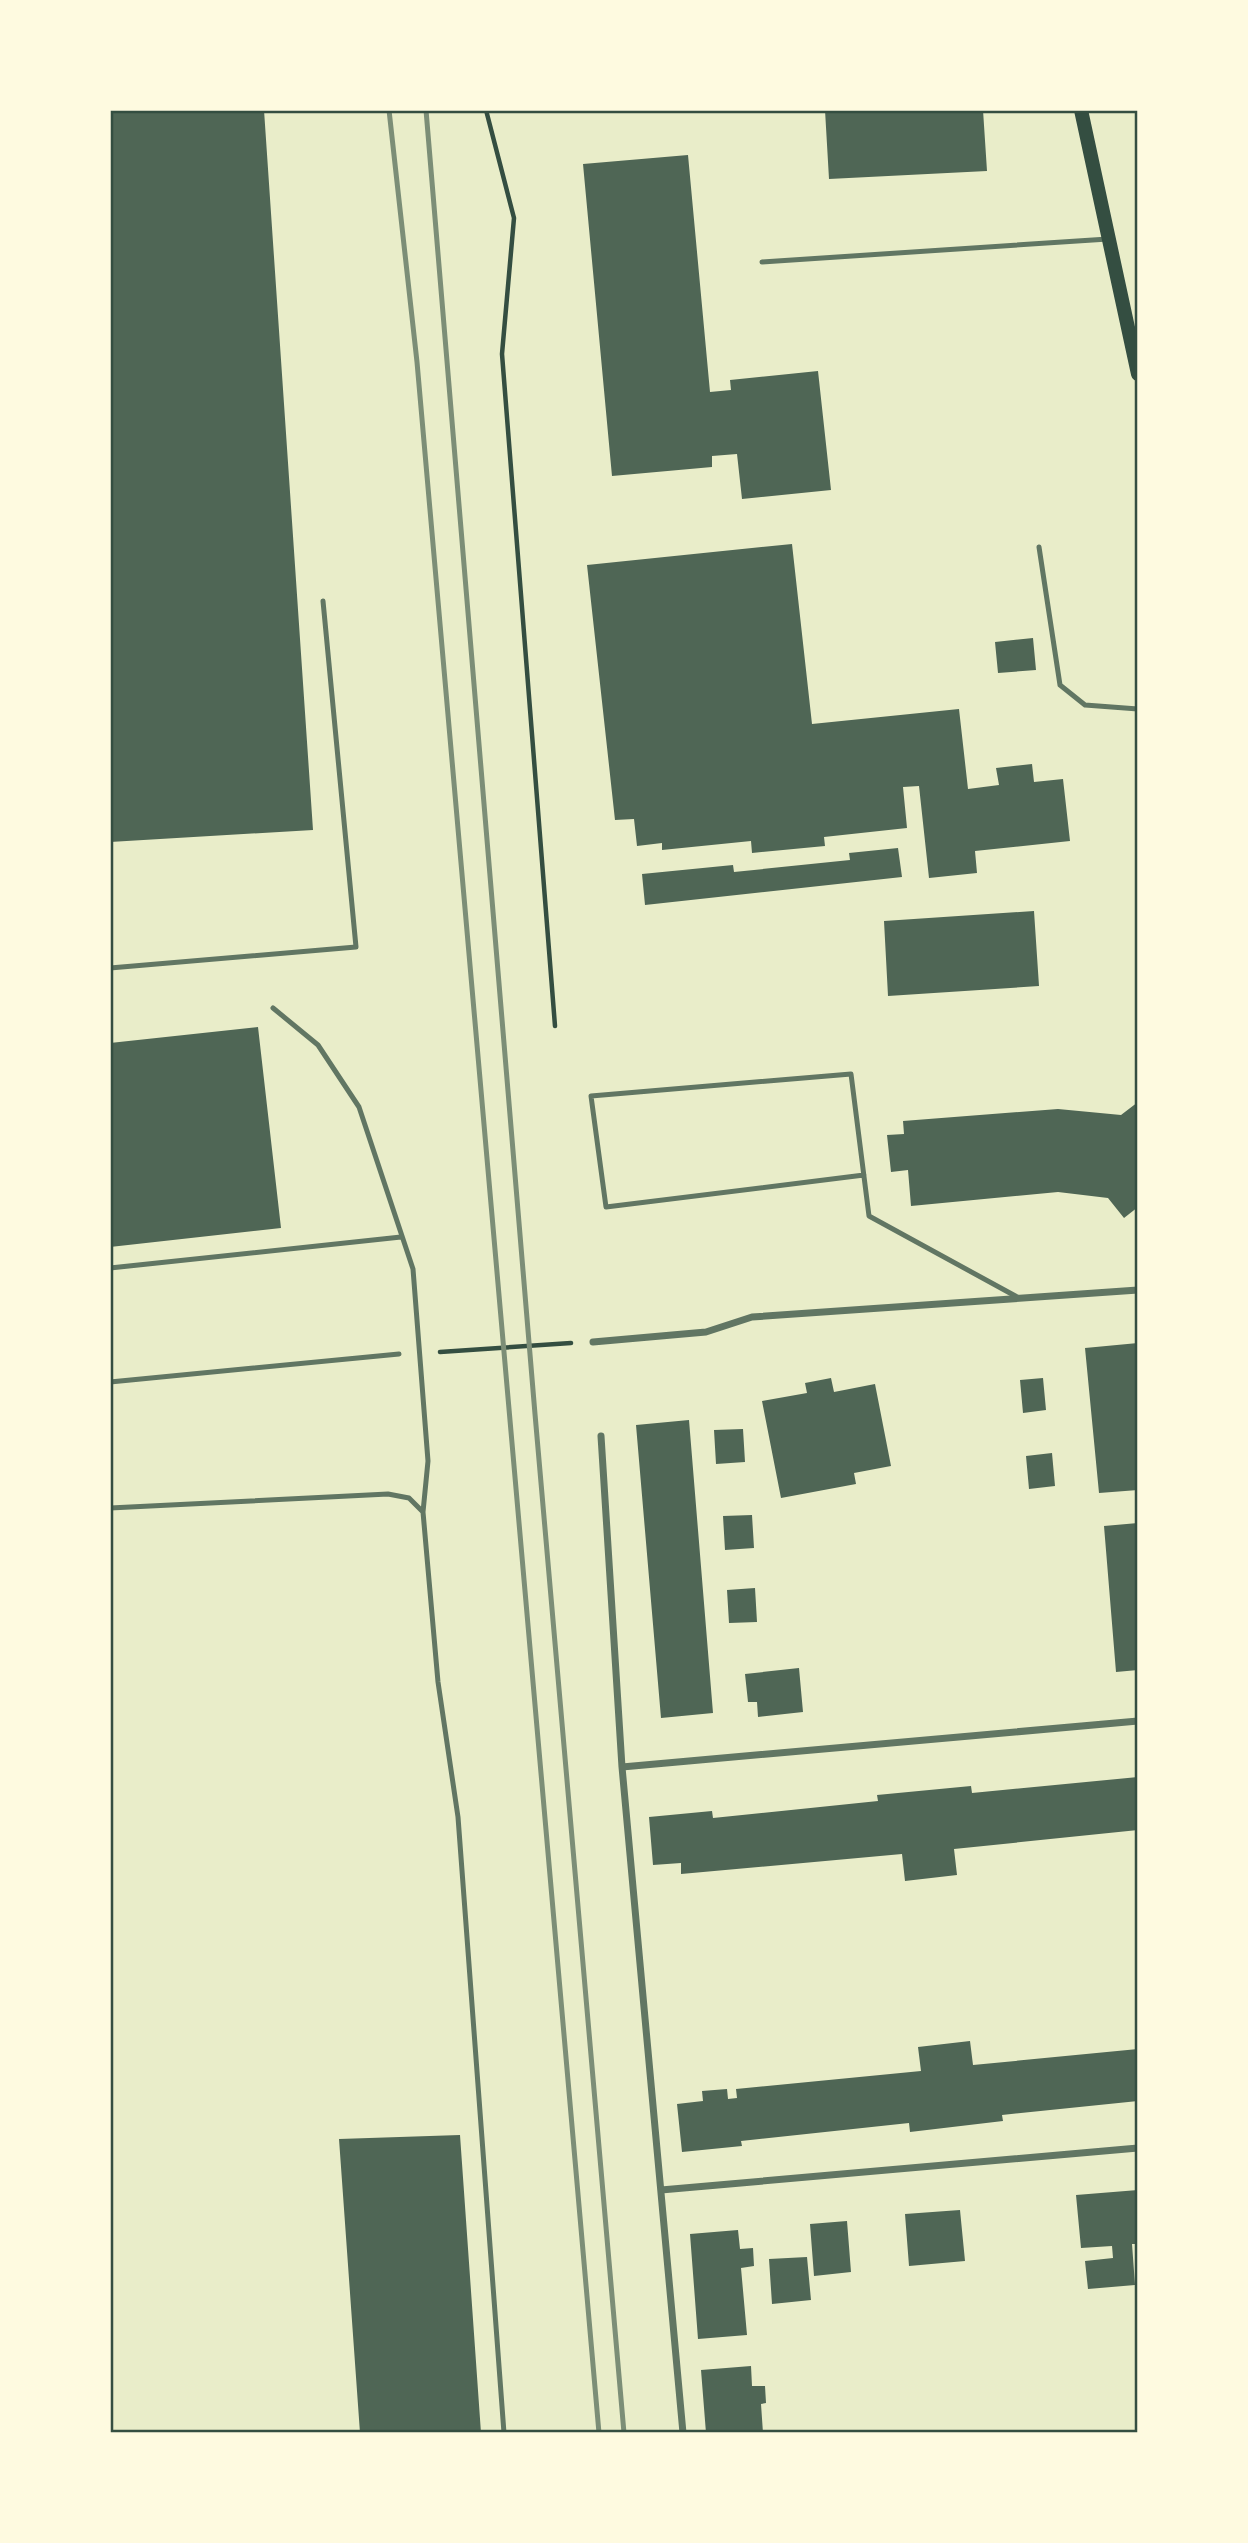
<svg xmlns="http://www.w3.org/2000/svg" width="1248" height="2543" font-family="'Fira Sans',sans-serif">
	<style>
		.building { fill: #4f6655 }
		.lines { fill: none; stroke-linecap: round; stroke-linejoin: round }
		.path { stroke: #344e41; stroke-width: 4.5 }
		.service { stroke: #617663; stroke-width: 5 }
		.minor { stroke: #617663; stroke-width: 7 }
		.secondary { stroke: #344e41; stroke-width: 14 }
		.rail { stroke: #7c8e77; stroke-width: 5 }
		.neatline { fill: none; stroke: #344e41; stroke-width: 2.5 }
	</style>
	<rect width="100%" height="100%" fill="#e9edc9"/>
	<path class="building" d="M 110,110 L 264,110 L 313,830 L 110,842 Z
		M 825,110 L 983,110 L 987,171 L 829,179 Z
		M 688,155 L 710,392 L 731,390 L 730,380 L 818,371 L 831,490 L 742,499 L 737,454 L 712,456 L 712,467 L 612,476 L 583,164 Z
		M 792,544 L 812,724 L 959,709 L 968,789 L 999,785 L 996,768 L 1032,764 L 1034,782 L 1063,779 L 1070,841 L 975,851 L 977,873 L 929,878 L 919,786 L 903,787 L 907,828 L 824,837 L 825,846 L 752,853 L 751,841 L 662,850 L 662,843 L 637,846 L 634,819 L 615,820 L 587,565 Z
		M 1033,638 L 1036,670 L 998,673 L 995,642 Z
		M 898,848 L 902,877 L 645,905 L 642,874 L 733,865 L 734,872 L 850,860 L 849,853 Z
		M 1034,911 L 1039,986 L 888,996 L 884,921 Z
		M 258,1027 L 281,1228 L 110,1247 L 110,1043 Z
		M 1138,1102 L 1138,1207 L 1124,1218 L 1108,1198 L 1058,1192 L 911,1206 L 908,1170 L 891,1172 L 887,1135 L 904,1134 L 903,1121 L 1058,1109 L 1121,1115 Z
		M 1138,1343 L 1138,1490 L 1099,1493 L 1085,1348 Z
		M 831,1378 L 834,1392 L 875,1384 L 891,1466 L 854,1473 L 856,1484 L 781,1498 L 762,1401 L 807,1393 L 805,1383 Z
		M 1043,1378 L 1046,1410 L 1023,1413 L 1020,1380 Z
		M 689,1420 L 713,1713 L 661,1718 L 636,1425 Z
		M 743,1429 L 745,1462 L 716,1464 L 714,1430 Z
		M 1052,1453 L 1055,1486 L 1029,1489 L 1026,1456 Z
		M 752,1515 L 754,1548 L 725,1550 L 723,1516 Z
		M 1138,1523 L 1138,1670 L 1116,1672 L 1104,1526 Z
		M 755,1588 L 757,1622 L 729,1623 L 727,1590 Z
		M 799,1668 L 803,1712 L 758,1717 L 757,1702 L 748,1702 L 745,1674 Z
		M 1138,1777 L 1138,1830 L 954,1849 L 957,1875 L 905,1881 L 902,1854 L 681,1874 L 681,1863 L 653,1865 L 649,1817 L 712,1811 L 713,1818 L 878,1801 L 877,1795 L 971,1786 L 972,1793 Z
		M 970,2041 L 973,2065 L 1138,2049 L 1138,2101 L 1002,2115 L 1003,2121 L 910,2132 L 909,2123 L 741,2141 L 742,2146 L 682,2152 L 677,2104 L 703,2101 L 702,2091 L 727,2089 L 728,2099 L 737,2098 L 736,2089 L 921,2071 L 918,2047 Z
		M 460,2135 L 481,2433 L 360,2433 L 339,2139 Z
		M 1138,2190 L 1138,2244 L 1132,2244 L 1135,2285 L 1088,2289 L 1085,2261 L 1113,2258 L 1112,2246 L 1081,2248 L 1076,2195 Z
		M 960,2210 L 965,2261 L 909,2266 L 905,2214 Z
		M 847,2221 L 851,2272 L 814,2276 L 810,2224 Z
		M 738,2230 L 740,2249 L 753,2248 L 754,2266 L 741,2268 L 747,2335 L 698,2339 L 690,2234 Z
		M 807,2257 L 811,2300 L 772,2304 L 769,2259 Z
		M 751,2366 L 752,2386 L 765,2386 L 766,2403 L 761,2404 L 763,2433 L 706,2433 L 701,2370 Z"/>
	<g class="lines">
		<path class="path" d="M 486,110 L 514,218 L 502,354 L 555,1026
			M 440,1352 L 571,1343"/>
		<path class="service" d="M 762,262 L 1108,239
			M 1039,547 L 1060,685 L 1085,705 L 1138,709
			M 110,968 L 356,947 L 323,601
			M 273,1008 L 318,1045 L 359,1107 L 413,1269 L 428,1461 L 423,1512
			M 864,1175 L 606,1207 L 591,1096 L 851,1074 L 869,1216 L 1019,1298
			M 110,1268 L 401,1237
			M 110,1382 L 399,1354
			M 110,1508 L 388,1494 L 409,1498 L 423,1512 L 438,1682 L 458,1817 L 504,2433"/>
		<path class="minor" d="M 593,1342 L 706,1332 L 752,1317 L 1138,1290
			M 601,1436 L 622,1767 L 683,2433
			M 622,1767 L 1138,1721
			M 661,2190 L 1138,2148"/>
		<path class="secondary" d="M 1081,110 L 1138,374"/>
		<path class="rail" d="M 389,110 L 417,362 L 599,2433
			M 426,110 L 535,1414 L 624,2433"/>
	</g>
	<rect width="1248" height="2543" fill="none" stroke="#fefae0" stroke-width="224"/>
	<rect x="112" y="112" width="1024" height="2319" class="neatline"/>
</svg>
